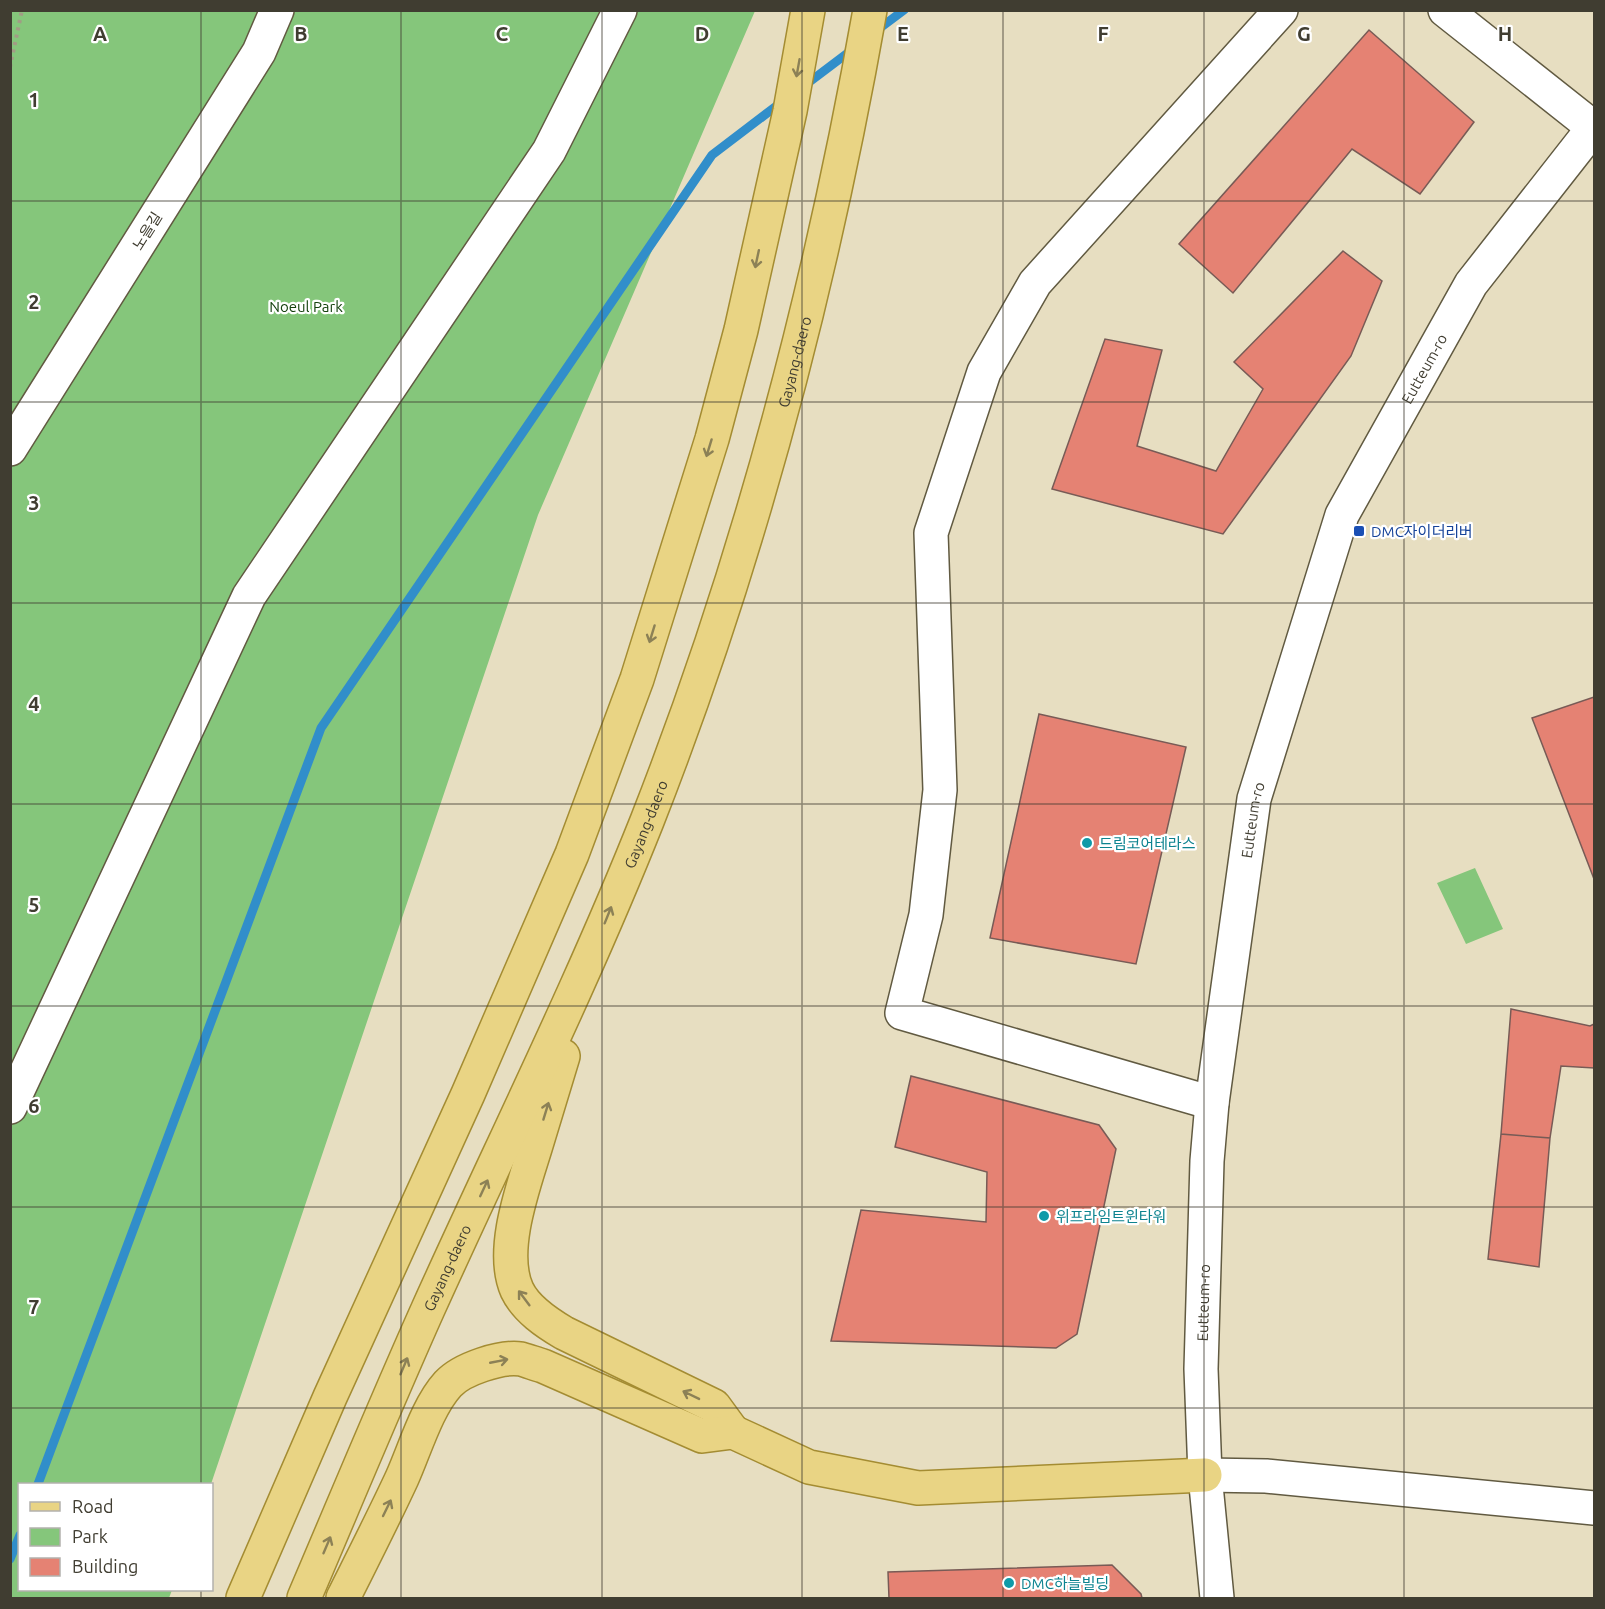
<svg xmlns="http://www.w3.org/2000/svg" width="1605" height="1609" font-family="Ubuntu,'Noto Sans KR',sans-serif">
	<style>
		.green { fill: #85c67b }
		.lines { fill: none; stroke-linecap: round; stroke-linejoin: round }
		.stream { stroke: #318eca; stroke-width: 9 }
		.building { fill: #e58273; stroke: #785b56; stroke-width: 1.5 }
		.minor-casing { stroke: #615a41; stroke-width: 36 }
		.major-casing { stroke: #a48c32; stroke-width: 36 }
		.path { stroke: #a29b85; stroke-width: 4; stroke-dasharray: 3 4.5; stroke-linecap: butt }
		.minor { stroke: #fff; stroke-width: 33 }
		.major { stroke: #e9d484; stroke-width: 33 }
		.oneway { stroke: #8c8156 }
		.grid { fill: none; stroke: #403d31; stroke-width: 1.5; stroke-opacity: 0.55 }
		.transit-dot { fill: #1a4fb4; stroke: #fff; stroke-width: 2 }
		.culture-dot { fill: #0f9aa8; stroke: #fff; stroke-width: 2 }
		.labels { text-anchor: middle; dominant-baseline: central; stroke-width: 4.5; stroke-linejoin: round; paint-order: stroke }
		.street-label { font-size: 15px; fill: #403d31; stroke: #fff }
		.park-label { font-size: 15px; fill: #14410d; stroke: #fff }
		.transit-label { font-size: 15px; fill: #164399; stroke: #fff; text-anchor: start }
		.culture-label { font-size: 15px; fill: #0d838f; stroke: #fff; text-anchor: start }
		.grid-label { font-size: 20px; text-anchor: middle; font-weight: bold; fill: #403d31; stroke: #fff; stroke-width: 4.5; stroke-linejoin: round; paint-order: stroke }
	</style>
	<rect width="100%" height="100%" fill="#e7dec1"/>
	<path class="green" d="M 11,11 L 755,11 L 538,515 L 211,1484 L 20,1484 L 20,1590 L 172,1590 L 169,1598 L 11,1598 Z
		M 1475,868 L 1503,929 L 1466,944 L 1437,883 Z"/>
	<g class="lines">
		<path class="stream" d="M 876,31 L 904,10
			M 804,86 L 853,49
			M 38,1484 L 321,728 L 712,155 L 783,101
			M 10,1559 L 20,1535"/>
	</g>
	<path class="building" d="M 1369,30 L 1474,122 L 1420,194 L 1352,149 L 1233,293 L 1179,244 Z
		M 1343,251 L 1382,281 L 1351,356 L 1223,534 L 1052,489 L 1105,339 L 1162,350 L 1137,446 L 1216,471 L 1263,389 L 1234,362 Z
		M 1594,697 L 1594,879 L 1532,718 Z
		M 1039,714 L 1186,747 L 1136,964 L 990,938 Z
		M 1511,1009 L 1590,1026 L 1594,1024 L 1594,1068 L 1561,1066 L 1550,1138 L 1501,1134 Z
		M 911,1076 L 1099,1125 L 1116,1149 L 1077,1334 L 1056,1348 L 831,1341 L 861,1210 L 986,1222 L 987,1172 L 895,1147 Z
		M 1501,1134 L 1550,1138 L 1539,1267 L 1488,1259 Z
		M 1112,1565 L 1141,1594 L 1142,1598 L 889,1598 L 888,1572 Z"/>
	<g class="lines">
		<g class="minor-casing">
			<g id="minor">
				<path d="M 1445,10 L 1594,128"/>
				<path d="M 10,449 L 259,52 L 277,10"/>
				<path d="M 1212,1103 L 902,1013 L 926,915 L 940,790 L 931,533 L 984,372 L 1035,283 L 1281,10"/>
				<path d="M 10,1107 L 249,596 L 549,151 L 620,10"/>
				<path d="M 1205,1475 L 1266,1476 L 1594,1508"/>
				<path id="s1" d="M 1217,1598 L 1205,1475 L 1201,1369 L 1207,1161 L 1212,1103 L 1254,799 L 1342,515 L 1471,284 L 1594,127"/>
			</g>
		</g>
		<g class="major-casing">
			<g id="major">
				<path d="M 563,1056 C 554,1086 545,1116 536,1145 C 524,1185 499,1250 517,1290 C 526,1309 547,1323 564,1333 L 714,1406 L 733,1432"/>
				<path d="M 243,1598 L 330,1397 L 468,1094 L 572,854 L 637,679 L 712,439 L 741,330 L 790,111 L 808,10"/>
				<path id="s2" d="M 304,1598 C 345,1502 385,1405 428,1309 C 501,1147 581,987 647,821 C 750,559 821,287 870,10"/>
				<path d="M 343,1598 C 363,1558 383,1519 402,1478 C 415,1449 427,1407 448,1384 C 462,1369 501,1356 521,1359 C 528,1361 536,1364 543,1366 L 702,1436 L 733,1432 L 809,1467 L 918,1488 L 1205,1475"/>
			</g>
		</g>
		<path class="path" d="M 10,67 L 22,10"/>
		<use href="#minor" class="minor"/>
		<use href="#major" class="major"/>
	</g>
	<defs><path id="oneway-shaft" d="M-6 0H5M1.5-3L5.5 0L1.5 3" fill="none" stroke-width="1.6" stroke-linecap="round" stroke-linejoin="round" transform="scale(1.5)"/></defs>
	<g class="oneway">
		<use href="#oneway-shaft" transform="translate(798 68) rotate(100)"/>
		<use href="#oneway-shaft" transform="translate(757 259) rotate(102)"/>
		<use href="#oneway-shaft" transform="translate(709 448) rotate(107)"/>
		<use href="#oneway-shaft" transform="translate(652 634) rotate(107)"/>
		<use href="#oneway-shaft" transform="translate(608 915) rotate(-68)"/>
		<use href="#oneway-shaft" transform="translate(546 1111) rotate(-73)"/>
		<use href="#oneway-shaft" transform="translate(484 1188) rotate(-65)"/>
		<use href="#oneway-shaft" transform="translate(524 1298) rotate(-127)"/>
		<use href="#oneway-shaft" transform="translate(499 1361) rotate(-11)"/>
		<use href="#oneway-shaft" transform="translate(404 1366) rotate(-67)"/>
		<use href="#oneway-shaft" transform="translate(691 1395) rotate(-154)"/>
		<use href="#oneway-shaft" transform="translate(387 1508) rotate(-64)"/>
		<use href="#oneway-shaft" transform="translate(327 1545) rotate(-67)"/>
	</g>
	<path class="grid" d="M 201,10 L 201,1484M 401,10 L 401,1598M 602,10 L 602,1598M 802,10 L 802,1598M 1003,10 L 1003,1598M 1204,10 L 1204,1598M 1404,10 L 1404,1598M 10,201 L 1594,201M 10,402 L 1594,402M 10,603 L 1594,603M 10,804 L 1594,804M 10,1006 L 1594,1006M 10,1207 L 1594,1207M 10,1408 L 1594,1408M 201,1590 L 201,1598"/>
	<rect class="transit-dot" x="1353" y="525" width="12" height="12" rx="3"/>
	<g class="culture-dot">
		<circle cx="1087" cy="843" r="6"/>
		<circle cx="1044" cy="1216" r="6"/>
		<circle cx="1009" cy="1583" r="6"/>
	</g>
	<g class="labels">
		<g class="street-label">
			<text transform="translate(147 231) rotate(-58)">노을길</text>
			<text stroke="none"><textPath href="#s2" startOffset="1332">Gayang-daero</textPath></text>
			<text stroke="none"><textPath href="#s1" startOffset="1268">Eutteum-ro</textPath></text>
			<text stroke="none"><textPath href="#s1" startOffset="782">Eutteum-ro</textPath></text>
			<text stroke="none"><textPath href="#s2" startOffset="846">Gayang-daero</textPath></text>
			<text stroke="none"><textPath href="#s2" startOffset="360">Gayang-daero</textPath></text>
			<text stroke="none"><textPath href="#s1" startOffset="296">Eutteum-ro</textPath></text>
		</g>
		<g class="park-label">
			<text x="306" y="306">Noeul Park</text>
		</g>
		<g class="transit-label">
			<text x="1371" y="531">DMC자이더리버</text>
		</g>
		<g class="culture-label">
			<text x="1099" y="843">드림코어테라스</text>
			<text x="1056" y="1216">위프라임트윈타워</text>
			<text x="1021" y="1583">DMC하늘빌딩</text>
		</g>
	</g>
	<g class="grid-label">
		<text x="100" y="41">A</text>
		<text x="301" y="41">B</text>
		<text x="502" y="41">C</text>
		<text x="702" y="41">D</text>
		<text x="903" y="41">E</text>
		<text x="1103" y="41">F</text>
		<text x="1304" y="41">G</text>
		<text x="1505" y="41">H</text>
		<text x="34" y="107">1</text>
		<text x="34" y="309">2</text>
		<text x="34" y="510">3</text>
		<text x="34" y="711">4</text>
		<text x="34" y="912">5</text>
		<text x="34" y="1113">6</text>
		<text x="34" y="1314">7</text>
	</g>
	<rect width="1605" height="1609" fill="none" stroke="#403d31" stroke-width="24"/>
	<rect x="18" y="1483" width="195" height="108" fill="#ffffff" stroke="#b3b1ad" stroke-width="1.5"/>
	<rect x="30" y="1502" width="30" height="9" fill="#e9d484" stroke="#b3b1ad" stroke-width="1.5"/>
	<text x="72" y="1513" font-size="18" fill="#403d31">Road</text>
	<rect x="30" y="1528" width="30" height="18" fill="#85c67b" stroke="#b3b1ad" stroke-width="1.5"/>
	<text x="72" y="1543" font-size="18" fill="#403d31">Park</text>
	<rect x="30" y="1558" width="30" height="18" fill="#e58273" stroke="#b3b1ad" stroke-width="1.5"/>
	<text x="72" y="1573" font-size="18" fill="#403d31">Building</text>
</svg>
